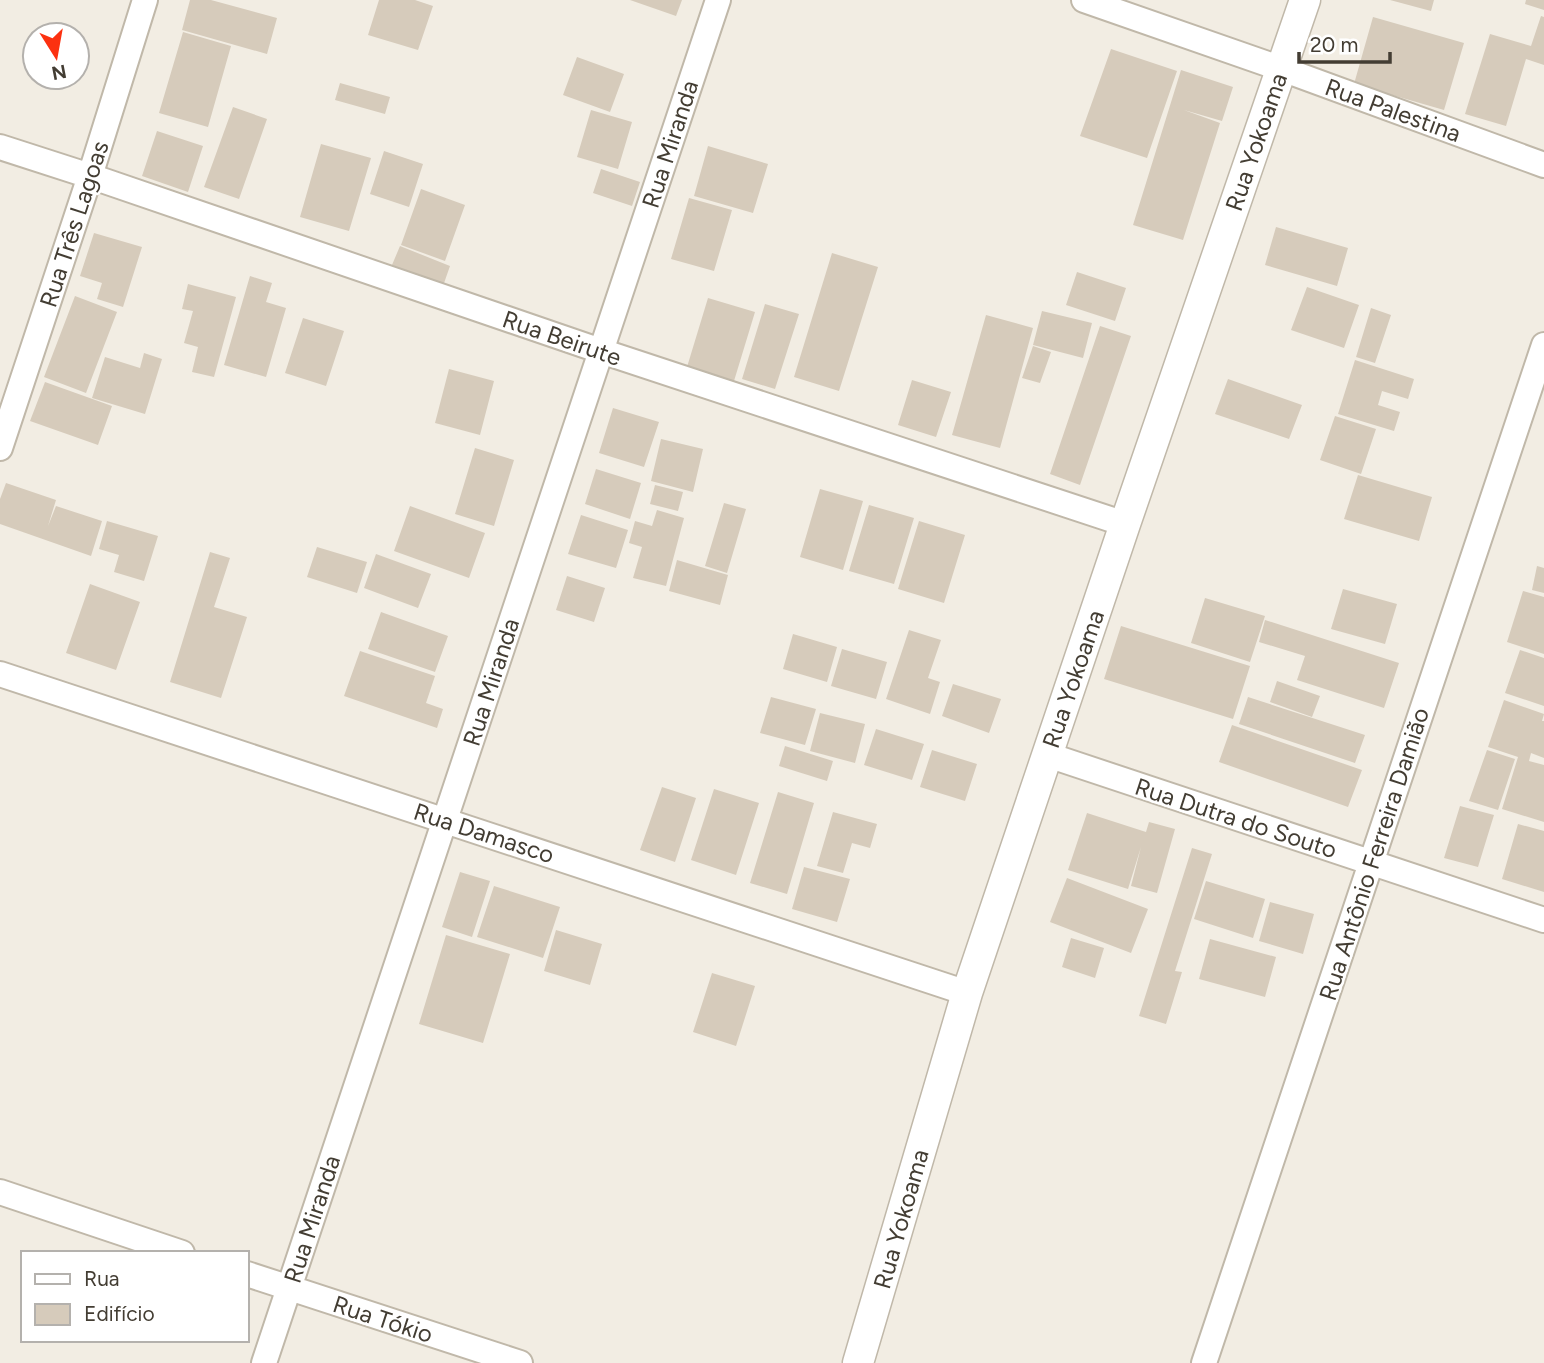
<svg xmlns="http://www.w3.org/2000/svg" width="1544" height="1363" font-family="Figtree,sans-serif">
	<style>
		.building { fill: #d6cbbb }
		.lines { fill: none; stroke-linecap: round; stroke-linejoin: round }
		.minor-casing { stroke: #c0b8a9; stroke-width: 28 }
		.tertiary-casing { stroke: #c0b8a9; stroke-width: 33 }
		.minor { stroke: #fff; stroke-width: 24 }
		.tertiary { stroke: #fff; stroke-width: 30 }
		.labels { text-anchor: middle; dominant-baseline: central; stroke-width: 5; stroke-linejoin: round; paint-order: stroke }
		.street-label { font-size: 24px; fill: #433d33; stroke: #fff }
	</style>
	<rect width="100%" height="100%" fill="#f2ede3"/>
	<path class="building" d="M 190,0 L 211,0 L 277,18 L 267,54 L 182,30 Z
		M 379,0 L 415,0 L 433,6 L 418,50 L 368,35 Z
		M 630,0 L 682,0 L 676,16 Z
		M 1390,0 L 1434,0 L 1431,11 Z
		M 1526,0 L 1544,0 L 1544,10 L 1525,4 Z
		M 1541,16 L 1544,17 L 1544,65 L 1526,59 L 1506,126 L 1465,114 L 1490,34 L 1531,46 Z
		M 1373,17 L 1464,43 L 1444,110 L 1354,84 Z
		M 183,32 L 231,46 L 208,127 L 159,113 Z
		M 1111,49 L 1177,71 L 1147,158 L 1080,136 Z
		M 577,57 L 624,74 L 610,112 L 563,95 Z
		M 1181,70 L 1233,87 L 1222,121 L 1184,110 L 1220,123 L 1183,240 L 1133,225 Z
		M 340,83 L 390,97 L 385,114 L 335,100 Z
		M 233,107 L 267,119 L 239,199 L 204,187 Z
		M 591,110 L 632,122 L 618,169 L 577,157 Z
		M 157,131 L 203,146 L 188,192 L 142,176 Z
		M 321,144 L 371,158 L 349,231 L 300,217 Z
		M 708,146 L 768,164 L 753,213 L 694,196 Z
		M 384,151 L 423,164 L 409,207 L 370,194 Z
		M 601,169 L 640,182 L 632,206 L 593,193 Z
		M 421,189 L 465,205 L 445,261 L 401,245 Z
		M 689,198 L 732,210 L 714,271 L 671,259 Z
		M 1276,227 L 1348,248 L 1337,286 L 1265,265 Z
		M 94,233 L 142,247 L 123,307 L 97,299 L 102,283 L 80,276 Z
		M 400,246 L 450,266 L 443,286 L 392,265 Z
		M 832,253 L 878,267 L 839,391 L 794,377 Z
		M 1077,272 L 1126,288 L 1115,321 L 1066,305 Z
		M 250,276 L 272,283 L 266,302 L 286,308 L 266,377 L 224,365 Z
		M 188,284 L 236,297 L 214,377 L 192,372 L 198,347 L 184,343 L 193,311 L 182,309 Z
		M 1307,287 L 1359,305 L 1344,348 L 1291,330 Z
		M 75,296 L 117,312 L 86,393 L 44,377 Z
		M 708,298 L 755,312 L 734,381 L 687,367 Z
		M 765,304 L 799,314 L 775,389 L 742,379 Z
		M 1371,308 L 1391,315 L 1375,363 L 1356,357 Z
		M 1042,311 L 1092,323 L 1083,358 L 1033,345 Z
		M 986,315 L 1033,328 L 1000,448 L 952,435 Z
		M 303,318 L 344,331 L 326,386 L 285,373 Z
		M 1100,326 L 1131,336 L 1080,485 L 1050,474 Z
		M 1033,346 L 1051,352 L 1040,383 L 1022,378 Z
		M 144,353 L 162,359 L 145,414 L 92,398 L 105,357 L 140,368 Z
		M 1355,360 L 1414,379 L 1408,399 L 1382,391 L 1378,405 L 1400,412 L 1394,431 L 1338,414 Z
		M 449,369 L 494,381 L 480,435 L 435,423 Z
		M 1228,379 L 1302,405 L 1289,439 L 1215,414 Z
		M 912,380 L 951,392 L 936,437 L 898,425 Z
		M 45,382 L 112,406 L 98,445 L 30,421 Z
		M 613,408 L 659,422 L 644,467 L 599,453 Z
		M 1335,416 L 1376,429 L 1361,474 L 1320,460 Z
		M 661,439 L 703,449 L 693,492 L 651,481 Z
		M 475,448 L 514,460 L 494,526 L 455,514 Z
		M 596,469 L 641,483 L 630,519 L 585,504 Z
		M 1358,475 L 1432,497 L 1419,541 L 1344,519 Z
		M 6,483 L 56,500 L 48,526 L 56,506 L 102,521 L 91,556 L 0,524 L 0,499 Z
		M 655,485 L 683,492 L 678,511 L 650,504 Z
		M 820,489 L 863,501 L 843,570 L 800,557 Z
		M 724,503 L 746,509 L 727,573 L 705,566 Z
		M 869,505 L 914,518 L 894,584 L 849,571 Z
		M 410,506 L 485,533 L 469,578 L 394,551 Z
		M 657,510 L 684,518 L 666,586 L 633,578 L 642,547 L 629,543 L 635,521 L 652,526 Z
		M 581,515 L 628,530 L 616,568 L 568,554 Z
		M 107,521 L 158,536 L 144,581 L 114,572 L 119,555 L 99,549 Z
		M 919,521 L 965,535 L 944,603 L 898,589 Z
		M 317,547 L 367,562 L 357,593 L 307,577 Z
		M 210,552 L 230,558 L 214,607 L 247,617 L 221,698 L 170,682 Z
		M 376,554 L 431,574 L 418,608 L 364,588 Z
		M 677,560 L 728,575 L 720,605 L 669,591 Z
		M 1537,566 L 1544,568 L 1544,593 L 1532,590 Z
		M 567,576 L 605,588 L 594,622 L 556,610 Z
		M 90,584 L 140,602 L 116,670 L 66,653 Z
		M 1343,589 L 1397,604 L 1385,644 L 1331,629 Z
		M 1523,591 L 1544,597 L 1544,654 L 1507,642 Z
		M 1205,598 L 1265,616 L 1250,662 L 1191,643 Z
		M 381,612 L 448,636 L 435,672 L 368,649 Z
		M 1265,620 L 1399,663 L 1384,708 L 1297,680 L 1305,656 L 1259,642 Z
		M 1121,626 L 1250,666 L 1233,719 L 1104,679 Z
		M 909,630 L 941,640 L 928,678 L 940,682 L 930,714 L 886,699 Z
		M 793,634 L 837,647 L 827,682 L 783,669 Z
		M 842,649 L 887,662 L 876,699 L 831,686 Z
		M 1520,650 L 1544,658 L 1544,706 L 1505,693 Z
		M 360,651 L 435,676 L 426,703 L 443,709 L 437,728 L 344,696 Z
		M 1277,681 L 1320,696 L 1312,717 L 1270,702 Z
		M 953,684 L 1001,699 L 989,733 L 942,716 Z
		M 771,697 L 816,709 L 805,745 L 760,733 Z
		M 1248,697 L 1365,735 L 1355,763 L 1239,724 Z
		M 1504,700 L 1544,714 L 1542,721 L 1544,721 L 1544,758 L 1531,753 L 1529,761 L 1544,765 L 1544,822 L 1502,809 L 1518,757 L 1488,747 Z
		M 820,713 L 865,724 L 855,763 L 810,751 Z
		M 1232,725 L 1362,770 L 1348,807 L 1219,762 Z
		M 876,729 L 924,744 L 912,780 L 864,765 Z
		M 785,746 L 833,761 L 827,781 L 779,766 Z
		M 932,750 L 977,764 L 965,801 L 920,787 Z
		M 1487,750 L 1515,759 L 1498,810 L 1469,801 Z
		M 662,787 L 696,798 L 675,862 L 640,850 Z
		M 714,789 L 759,803 L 736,875 L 691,860 Z
		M 778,792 L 814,803 L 787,894 L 750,883 Z
		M 1460,806 L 1494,815 L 1478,867 L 1444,858 Z
		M 833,812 L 877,824 L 870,848 L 852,843 L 843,873 L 817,866 Z
		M 1087,813 L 1146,832 L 1149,822 L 1175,829 L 1157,893 L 1131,886 L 1141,847 L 1128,889 L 1068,870 Z
		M 1518,824 L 1544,831 L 1544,892 L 1502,879 Z
		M 1192,848 L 1212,854 L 1175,971 L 1182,972 L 1166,1024 L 1139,1016 Z
		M 804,867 L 850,879 L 837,922 L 792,909 Z
		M 460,872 L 490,881 L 472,937 L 442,927 Z
		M 1067,878 L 1148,909 L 1131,953 L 1050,922 Z
		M 1206,881 L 1265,899 L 1253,938 L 1194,919 Z
		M 494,886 L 560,907 L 543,958 L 477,937 Z
		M 1270,902 L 1314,914 L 1303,954 L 1259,941 Z
		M 556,930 L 602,944 L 590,985 L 544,971 Z
		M 446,935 L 510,954 L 483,1043 L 419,1024 Z
		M 1071,938 L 1104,948 L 1095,978 L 1062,967 Z
		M 1210,939 L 1276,957 L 1265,997 L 1199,979 Z
		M 712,973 L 755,986 L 736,1046 L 693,1032 Z"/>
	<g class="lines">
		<g class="minor-casing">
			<path id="minor" d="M 1084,0 L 1282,69 L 1544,165
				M 0,147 L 90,176 L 601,351 L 1125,524
				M 0,448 L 90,176 L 145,0
				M 0,674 L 967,993
				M 1048,755 L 1544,920
				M 0,1192 L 182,1253
				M 247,1274 L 520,1363
				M 264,1363 L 718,0
				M 1204,1363 L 1544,345"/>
		</g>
		<g class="tertiary-casing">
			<path id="tertiary" d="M 858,1363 L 967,993 L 1125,524 L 1305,0"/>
		</g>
		<use href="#minor" class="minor"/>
		<use href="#tertiary" class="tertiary"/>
	</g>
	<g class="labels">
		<g class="street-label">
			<text transform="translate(1393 110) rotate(20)">Rua Palestina</text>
			<text transform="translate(1256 142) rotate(-71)">Rua Yokoama</text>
			<text transform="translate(670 144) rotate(-72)">Rua Miranda</text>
			<text transform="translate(74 224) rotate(-72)">Rua Três Lagoas</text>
			<text transform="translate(562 338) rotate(19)">Rua Beirute</text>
			<text transform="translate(1073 679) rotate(-71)">Rua Yokoama</text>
			<text transform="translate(491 682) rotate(-72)">Rua Miranda</text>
			<text transform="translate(1236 818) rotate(18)">Rua Dutra do Souto</text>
			<text transform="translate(484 833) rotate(18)">Rua Damasco</text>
			<text transform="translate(1374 854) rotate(-72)">Rua Antônio Ferreira Damião</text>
			<text transform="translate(312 1219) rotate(-72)">Rua Miranda</text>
			<text transform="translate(901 1219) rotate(-74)">Rua Yokoama</text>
			<text transform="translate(383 1319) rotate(18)">Rua Tókio</text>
		</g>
	</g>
	<rect x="21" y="1251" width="228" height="91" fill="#ffffff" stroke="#b4b1ad" stroke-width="2"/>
	<rect x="35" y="1274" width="35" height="10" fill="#ffffff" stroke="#b4b1ad" stroke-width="2"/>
	<text x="84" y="1286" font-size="21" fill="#433d33">Rua</text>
	<rect x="35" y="1304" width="35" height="21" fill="#d6cbbb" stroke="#b4b1ad" stroke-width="2"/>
	<text x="84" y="1321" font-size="21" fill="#433d33">Edifício</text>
	<g transform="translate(56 56) rotate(169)"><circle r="33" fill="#ffffff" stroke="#b4b1ad" stroke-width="2"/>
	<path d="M0-5L12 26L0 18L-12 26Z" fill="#fc3110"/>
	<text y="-10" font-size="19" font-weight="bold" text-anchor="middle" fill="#433d33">N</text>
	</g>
	<path d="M1299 52v10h91v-10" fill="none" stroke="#433d33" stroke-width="3.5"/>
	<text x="1310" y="52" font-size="21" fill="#433d33" stroke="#ffffff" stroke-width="5" paint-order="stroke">20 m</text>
</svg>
